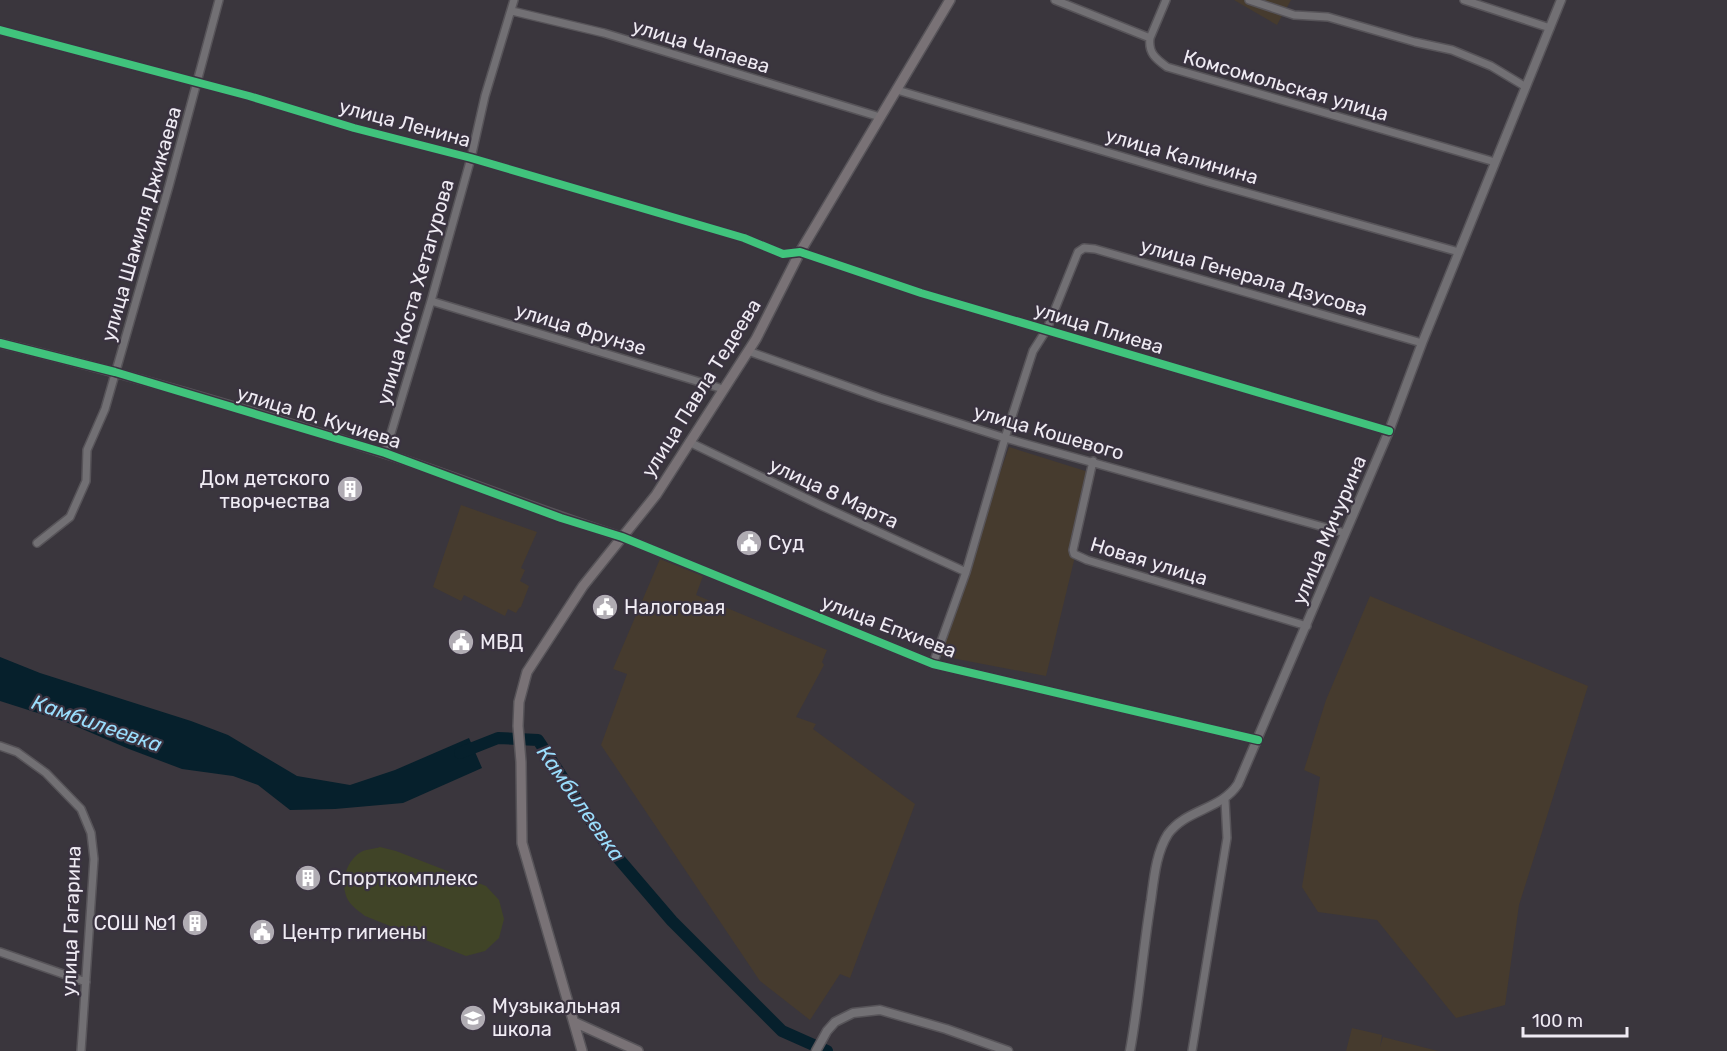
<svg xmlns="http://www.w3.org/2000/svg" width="1727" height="1051" font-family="Rubik,sans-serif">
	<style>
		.industrial { fill: #463b2e }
		.green { fill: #404427 }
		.water { fill: #06202c }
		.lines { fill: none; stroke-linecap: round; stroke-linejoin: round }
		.river { stroke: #06202c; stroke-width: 12 }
		.minor-casing { stroke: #575459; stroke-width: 10 }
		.tertiary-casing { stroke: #575459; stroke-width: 11 }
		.secondary-casing { stroke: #575459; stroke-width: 12 }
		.minor { stroke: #727074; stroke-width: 7 }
		.tertiary { stroke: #727074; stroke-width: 8 }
		.secondary { stroke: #797276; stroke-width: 9 }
		.cycleway-casing { stroke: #3a3340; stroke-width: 11 }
		.cycleway { stroke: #40c37c; stroke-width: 8 }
		.labels { text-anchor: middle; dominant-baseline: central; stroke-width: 4.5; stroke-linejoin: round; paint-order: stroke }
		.street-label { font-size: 20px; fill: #efebf3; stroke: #3a3340 }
		.poi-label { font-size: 20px; fill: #efebf3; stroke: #3a3340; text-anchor: start }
		.water-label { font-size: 21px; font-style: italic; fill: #9addfc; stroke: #3a3340 }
	</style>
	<rect width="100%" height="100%" fill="#3a363d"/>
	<path class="industrial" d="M 1234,0 L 1291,0 L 1277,25 Z
		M 1009,447 L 1095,474 L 1046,676 L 936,655 Z
		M 461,505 L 537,532 L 521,568 L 525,570 L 520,581 L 529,586 L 521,607 L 519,608 L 516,613 L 508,609 L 505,616 L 464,595 L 461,601 L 433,587 Z
		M 660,559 L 703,576 L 696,595 L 827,650 L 822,662 L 824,665 L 796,717 L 816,724 L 813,729 L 915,804 L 850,978 L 840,974 L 810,1020 L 760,981 L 601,745 L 627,674 L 613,669 Z
		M 1370,596 L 1588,686 L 1519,905 L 1505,1005 L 1456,1018 L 1377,920 L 1318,912 L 1302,887 L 1320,777 L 1304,770 L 1326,700 Z
		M 1352,1028 L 1382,1035 L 1380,1047 L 1383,1037 L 1438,1051 L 1346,1051 Z"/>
	<path class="green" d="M 380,847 L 396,851 L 486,886 L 499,900 L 504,919 L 499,938 L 485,951 L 466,956 L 365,916 C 360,912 354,908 350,903 C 339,888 344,862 361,852 C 366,849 374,849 380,847 Z"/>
	<path class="water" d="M 0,657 L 40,673 L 191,721 L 228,735 L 297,776 L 350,785 L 395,770 L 469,738 L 482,768 L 403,803 L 335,809 L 290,810 L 258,785 L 233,776 L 182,769 L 129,749 L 66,722 L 0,701 Z"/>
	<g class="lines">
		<path class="river" d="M 460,753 L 498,738 L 538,740 L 606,844 L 672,921 L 782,1031 L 827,1051"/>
		<g class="minor-casing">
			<path id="minor" d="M 1055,0 L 1150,38 C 1148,53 1156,59 1167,67 L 1495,162
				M 1249,0 L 1294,15 L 1328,17 L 1415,42 L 1452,50 L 1491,66 L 1526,87
				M 1464,0 L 1550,28
				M 512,11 L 604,33 L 880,117
				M 0,30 L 249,96 L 354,128 L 471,158 L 744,238 L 783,254 L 800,252 L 921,293 L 1389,431
				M 1150,38 L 1166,0
				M 897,90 L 1208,182 L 1459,252
				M 431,301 L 723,389
				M 748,351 L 880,398 L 1005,438 L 1345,533
				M 689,442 L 822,506 L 966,572
				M 385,453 L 431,301 L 471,158 L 485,96 L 514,0
				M 1093,461 L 1073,550 L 1074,554 L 1087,560 L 1307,626
				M 622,537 L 933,664 L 1258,740
				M 37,543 L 70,517 L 86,481 L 87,450 L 105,409 L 169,186 L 219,0
				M 933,664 L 966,572 L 1005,438 L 1033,351 L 1047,329 L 1078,252 L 1084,248 L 1095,249 L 1422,343
				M 0,746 L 17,752 L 46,773 L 81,809 L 91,833 L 94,859 L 81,1051
				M 0,952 L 86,982
				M 1192,1051 L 1227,838 L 1225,800"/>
		</g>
		<g class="tertiary-casing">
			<path id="tertiary" d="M 0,343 C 129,374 257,412 383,453 C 464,479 542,512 622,537
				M 816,1051 L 827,1031 L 835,1022 L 853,1013 L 880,1010 L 946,1029 L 1008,1051
				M 1130,1051 C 1139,1001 1143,950 1151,900 C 1154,878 1156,853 1168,834 C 1186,809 1221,810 1238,784 L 1389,431 L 1422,343 L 1561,0"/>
		</g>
		<g class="secondary-casing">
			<path id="secondary" d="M 574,1022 L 638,1051
				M 582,1051 L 522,843 L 521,762 L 518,726 L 519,702 L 527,672 L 583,586 L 656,495 L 756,339 L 800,252 L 950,0"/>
		</g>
		<use href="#minor" class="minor"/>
		<use href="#tertiary" class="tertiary"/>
		<use href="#secondary" class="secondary"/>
		<g class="cycleway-casing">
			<path id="cycleway" d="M 0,30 L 249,96 L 354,128 L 471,158 L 744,238 L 783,254 L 800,252 L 921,293 L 1389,431
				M 0,343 L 115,372 L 385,453 L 561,518 L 622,537 L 933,664 L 1258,740"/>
		</g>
		<use href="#cycleway" class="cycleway"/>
	</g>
	<defs>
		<g id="building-disc" transform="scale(1.35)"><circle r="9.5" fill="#b0acb3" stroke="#3a3340"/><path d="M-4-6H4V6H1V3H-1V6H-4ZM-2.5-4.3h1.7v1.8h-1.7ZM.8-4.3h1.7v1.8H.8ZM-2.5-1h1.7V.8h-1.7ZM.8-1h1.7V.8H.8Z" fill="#fff"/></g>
		<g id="civic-disc" transform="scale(1.35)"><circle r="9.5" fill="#b0acb3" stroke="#3a3340"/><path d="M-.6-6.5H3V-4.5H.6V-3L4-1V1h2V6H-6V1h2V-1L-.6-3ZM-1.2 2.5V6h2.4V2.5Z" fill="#fff"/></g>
		<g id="school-disc" transform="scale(1.35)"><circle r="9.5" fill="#b0acb3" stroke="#3a3340"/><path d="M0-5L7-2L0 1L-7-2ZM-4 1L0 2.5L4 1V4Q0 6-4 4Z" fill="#fff"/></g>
	</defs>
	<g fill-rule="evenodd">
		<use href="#building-disc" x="350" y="489"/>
		<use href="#civic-disc" x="749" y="543"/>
		<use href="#civic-disc" x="605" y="607"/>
		<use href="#civic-disc" x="461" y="642"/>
		<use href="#building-disc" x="308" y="878"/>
		<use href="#building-disc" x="195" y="923"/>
		<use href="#civic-disc" x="262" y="932"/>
		<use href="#school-disc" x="473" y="1018"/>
	</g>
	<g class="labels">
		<g class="street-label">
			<text transform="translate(701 46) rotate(17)">улица Чапаева</text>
			<text transform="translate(1286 85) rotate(16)">Комсомольская улица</text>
			<text transform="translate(405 123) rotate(15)">улица Ленина</text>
			<text transform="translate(1182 156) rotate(16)">улица Калинина</text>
			<text transform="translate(141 224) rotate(-74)">улица Шамиля Джикаева</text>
			<text transform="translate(1254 277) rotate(16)">улица Генерала Дзусова</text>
			<text transform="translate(415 292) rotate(-74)">улица Коста Хетагурова</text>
			<text transform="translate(1099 328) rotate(17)">улица Плиева</text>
			<text transform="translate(581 329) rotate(17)">улица Фрунзе</text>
			<text transform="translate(701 388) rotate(-58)">улица Павла Тедеева</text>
			<text transform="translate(319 417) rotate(17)">улица Ю. Кучиева</text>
			<text transform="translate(1049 432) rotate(16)">улица Кошевого</text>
			<text transform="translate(834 493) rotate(25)">улица 8 Марта</text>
			<text transform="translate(1329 530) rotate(-67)">улица Мичурина</text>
			<text transform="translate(1149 561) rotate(17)">Новая улица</text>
			<text transform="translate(889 626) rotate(21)">улица Епхиева</text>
			<text transform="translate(71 921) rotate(-88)">улица Гагарина</text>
		</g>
		<g class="poi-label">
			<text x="330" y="478" text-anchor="end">Дом детского<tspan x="330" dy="23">творчества</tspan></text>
			<text x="768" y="543">Суд</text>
			<text x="624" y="607">Налоговая</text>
			<text x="480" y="642">МВД</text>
			<text x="328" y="878">Спорткомплекс</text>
			<text x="176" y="923" text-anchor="end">СОШ №1</text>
			<text x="282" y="932">Центр гигиены</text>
			<text x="492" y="1006">Музыкальная<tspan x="492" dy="23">школа</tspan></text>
		</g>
		<g class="water-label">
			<text transform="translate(97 723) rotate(19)">Камбилеевка</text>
			<text transform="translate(581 803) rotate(55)">Камбилеевка</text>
		</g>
	</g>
	<path d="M1523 1027v9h104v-9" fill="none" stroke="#efebf3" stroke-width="3"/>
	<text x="1532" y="1027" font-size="18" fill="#efebf3" stroke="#3a3340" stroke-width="4.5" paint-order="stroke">100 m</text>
</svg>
